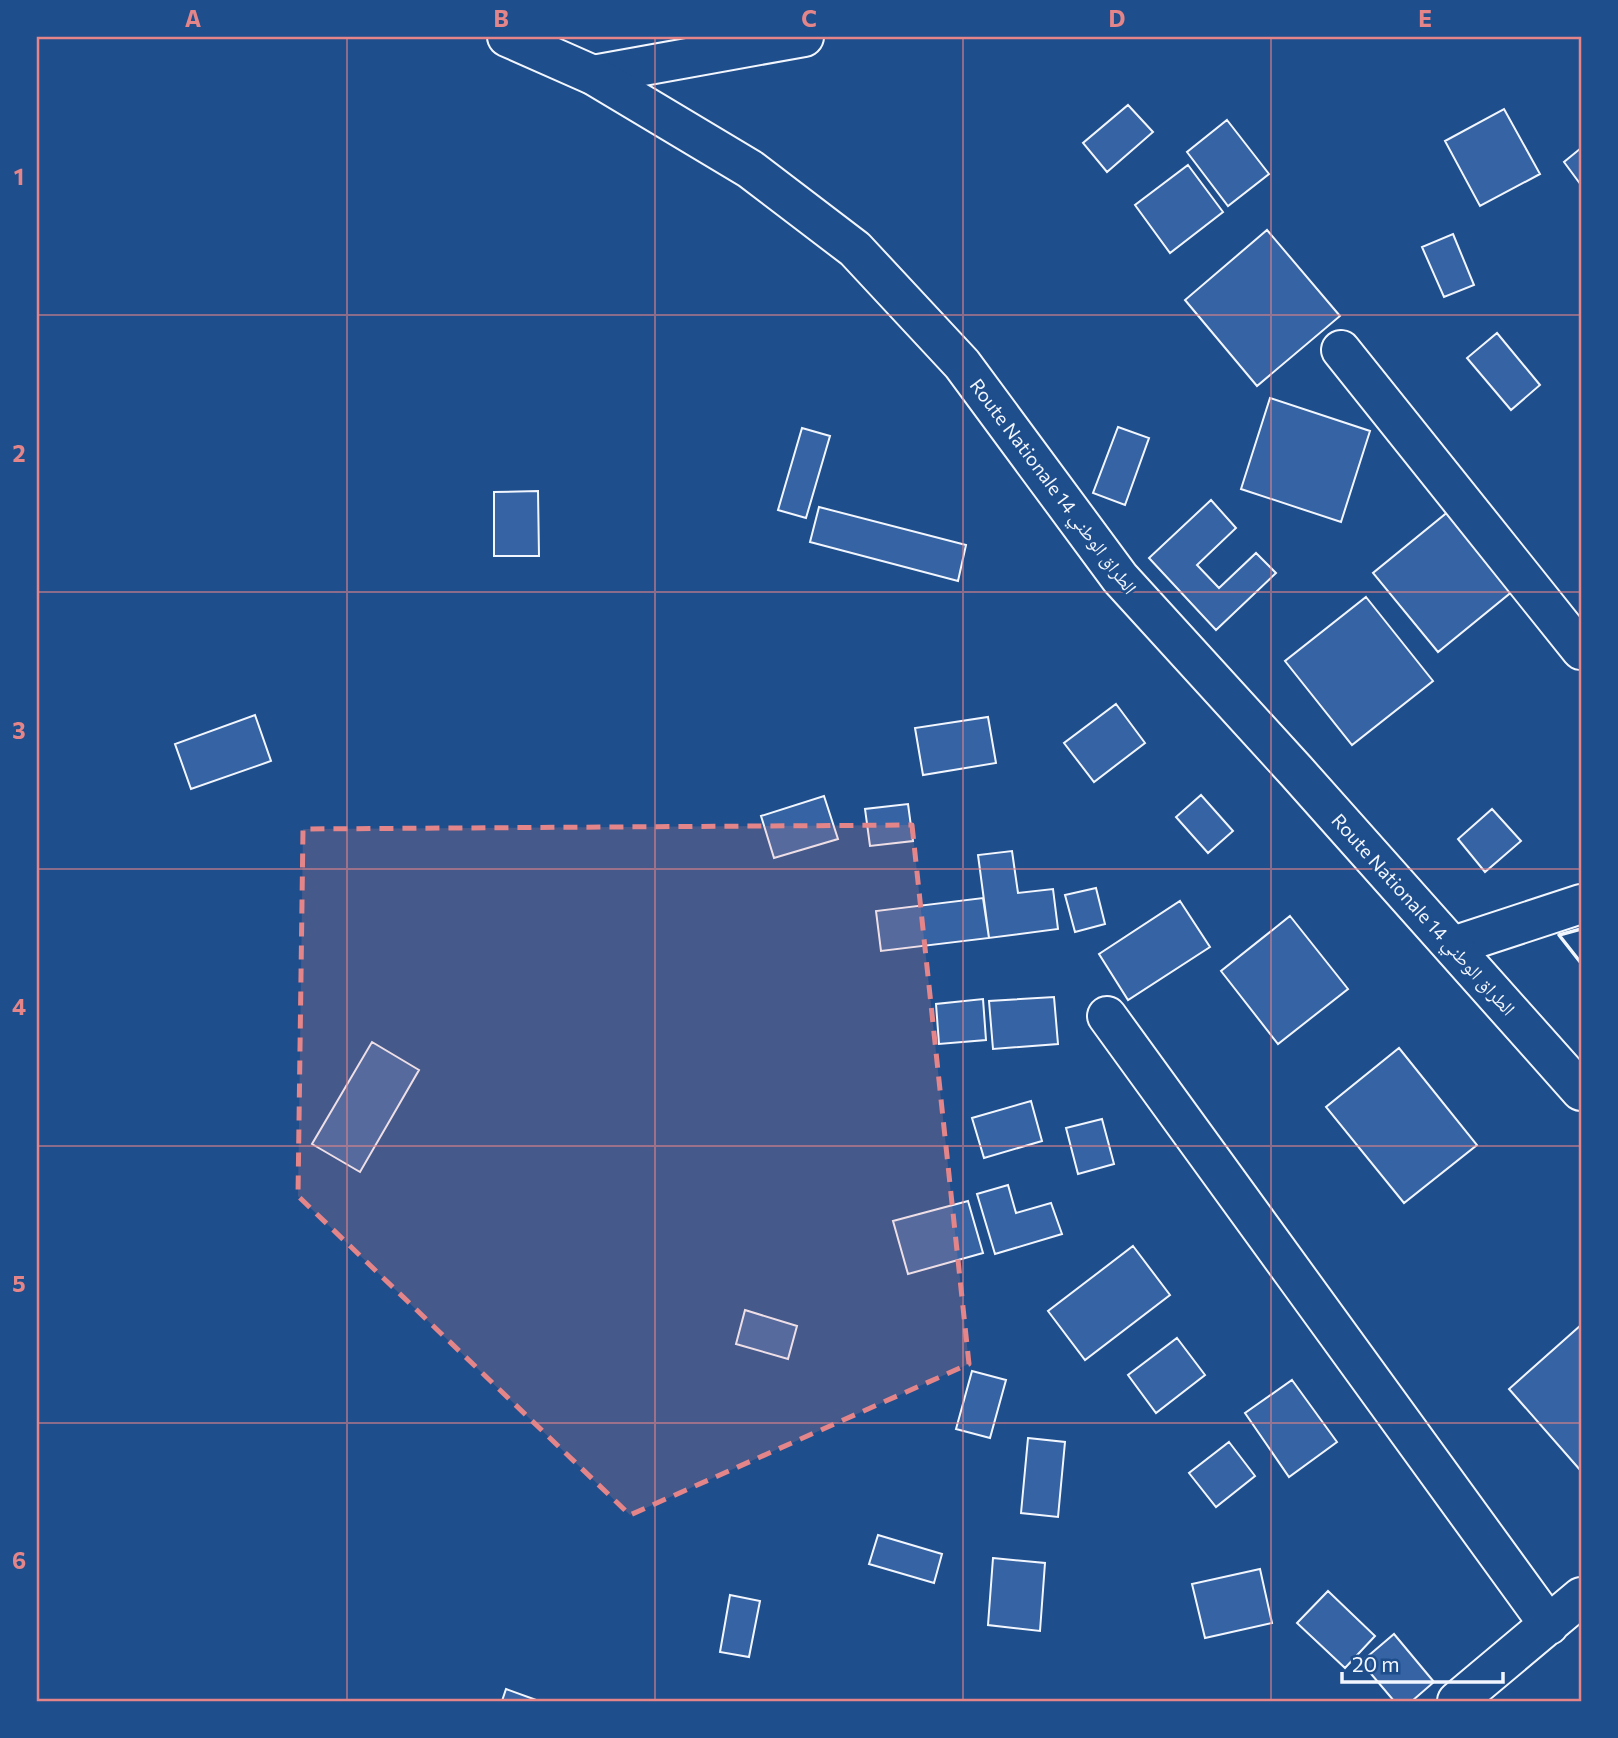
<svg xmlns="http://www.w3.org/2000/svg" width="1618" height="1738" font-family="Commissioner,'Noto Naskh Arabic',sans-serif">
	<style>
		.building { fill: #3563a3; stroke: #f2f6ff; stroke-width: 2 }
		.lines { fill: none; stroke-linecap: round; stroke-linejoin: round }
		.minor-casing { stroke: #f2f6ff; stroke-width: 42 }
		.major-casing { stroke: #f2f6ff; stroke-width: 42 }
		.minor { stroke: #1f4e8c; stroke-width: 38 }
		.major { stroke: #1f4e8c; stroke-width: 38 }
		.wall { stroke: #f2f6ff; stroke-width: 3.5 }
		.marked { fill: #e38589; fill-opacity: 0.2; stroke: #e38589; stroke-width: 5; stroke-dasharray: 14 9; stroke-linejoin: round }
		.grid { fill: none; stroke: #e38589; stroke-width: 2; stroke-opacity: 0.55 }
		.labels { text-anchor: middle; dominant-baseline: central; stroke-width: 5; stroke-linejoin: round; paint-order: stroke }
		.street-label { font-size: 19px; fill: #f2f6ff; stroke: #1f4e8c }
		.neatline { fill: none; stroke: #e38589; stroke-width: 2.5 }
		.grid-label { font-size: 23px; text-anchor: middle; font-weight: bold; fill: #e38589 }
	</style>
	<rect width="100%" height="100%" fill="#1f4e8c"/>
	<path class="building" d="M 1128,105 L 1153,132 L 1107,172 L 1083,143 Z
		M 1504,109 L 1540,174 L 1480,206 L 1445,141 Z
		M 1227,120 L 1269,174 L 1228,206 L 1187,152 Z
		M 1581,148 L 1581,185 L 1564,162 Z
		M 1188,165 L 1223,212 L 1170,253 L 1135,205 Z
		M 1267,230 L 1340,316 L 1257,386 L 1185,300 Z
		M 1453,234 L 1474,285 L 1444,297 L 1422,247 Z
		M 1497,333 L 1540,385 L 1511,410 L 1467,358 Z
		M 1270,398 L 1370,431 L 1341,522 L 1241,489 Z
		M 1118,427 L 1149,438 L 1125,505 L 1093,493 Z
		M 802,428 L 830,436 L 806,518 L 778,510 Z
		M 538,491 L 539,556 L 494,556 L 494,492 Z
		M 1211,500 L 1236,528 L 1197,565 L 1219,588 L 1256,553 L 1276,573 L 1216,630 L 1149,558 Z
		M 819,507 L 966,545 L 958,581 L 810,542 Z
		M 1449,511 L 1514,590 L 1438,652 L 1373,573 Z
		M 1366,597 L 1433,681 L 1352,745 L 1285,661 Z
		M 1116,704 L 1145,743 L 1094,782 L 1064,743 Z
		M 255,715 L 271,761 L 191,789 L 175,744 Z
		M 988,717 L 996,763 L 923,775 L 915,728 Z
		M 1201,795 L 1233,831 L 1208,853 L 1176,817 Z
		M 824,796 L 838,839 L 774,858 L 761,816 Z
		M 908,804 L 913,841 L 870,846 L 865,809 Z
		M 1492,809 L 1521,841 L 1485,872 L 1458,839 Z
		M 1012,851 L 1018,893 L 1053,889 L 1058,929 L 989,938 L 978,855 Z
		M 1096,888 L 1105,924 L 1075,932 L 1065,895 Z
		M 983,898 L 989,938 L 881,951 L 876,911 Z
		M 1180,901 L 1210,947 L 1128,1000 L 1099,954 Z
		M 1290,916 L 1348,989 L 1278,1044 L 1221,971 Z
		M 1054,997 L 1058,1044 L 993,1049 L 989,1001 Z
		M 983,999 L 986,1040 L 939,1044 L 936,1004 Z
		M 372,1042 L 419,1070 L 360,1172 L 312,1144 Z
		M 1399,1048 L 1477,1145 L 1404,1203 L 1326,1107 Z
		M 1031,1101 L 1042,1141 L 984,1158 L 972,1118 Z
		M 1102,1119 L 1114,1164 L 1078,1174 L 1066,1128 Z
		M 1008,1185 L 1016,1213 L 1051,1203 L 1062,1234 L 995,1254 L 977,1194 Z
		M 968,1201 L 983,1253 L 908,1274 L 893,1221 Z
		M 1133,1246 L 1170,1295 L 1085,1360 L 1048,1311 Z
		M 745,1310 L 797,1326 L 788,1359 L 736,1344 Z
		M 1581,1325 L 1581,1471 L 1509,1389 Z
		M 1177,1338 L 1205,1375 L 1156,1413 L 1128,1375 Z
		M 972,1371 L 1006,1380 L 990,1438 L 956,1429 Z
		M 1292,1380 L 1337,1442 L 1289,1477 L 1245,1413 Z
		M 1028,1438 L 1065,1442 L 1058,1517 L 1021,1513 Z
		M 1229,1442 L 1255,1476 L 1216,1507 L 1189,1473 Z
		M 878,1535 L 942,1554 L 934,1583 L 869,1564 Z
		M 993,1558 L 1045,1563 L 1040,1631 L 988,1625 Z
		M 1260,1569 L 1272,1623 L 1205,1638 L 1192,1584 Z
		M 1328,1591 L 1375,1636 L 1345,1668 L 1297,1623 Z
		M 730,1595 L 760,1601 L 749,1657 L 720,1652 Z
		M 1394,1634 L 1434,1682 L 1412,1701 L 1394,1701 L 1361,1662 Z
		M 506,1689 L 539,1701 L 502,1701 Z"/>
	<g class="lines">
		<g class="minor-casing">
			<path id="minor" d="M 593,75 L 804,37
				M 1341,350 L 1581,650
				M 1453,946 L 1581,904
				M 1107,1016 L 1549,1625
				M 1457,1701 L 1581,1597"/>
		</g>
		<g class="major-casing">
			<path id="major" d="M 507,37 L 593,75 L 750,169 L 855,249 L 962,364 L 1120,578 L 1296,771 L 1581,1091"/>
		</g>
		<use href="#minor" class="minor"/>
		<use href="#major" class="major"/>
		<path class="wall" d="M 1581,929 L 1559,935 L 1581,963"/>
	</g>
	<path class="marked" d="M 912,825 L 969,1364 L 630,1515 L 298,1196 L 303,829 Z"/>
	<path class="grid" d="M 347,37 L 347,1701M 655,37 L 655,1701M 963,37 L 963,1701M 1271,37 L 1271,1701M 37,315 L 1581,315M 37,592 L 1581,592M 37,869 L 1581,869M 37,1146 L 1581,1146M 37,1423 L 1581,1423"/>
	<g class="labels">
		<g class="street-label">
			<text transform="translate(1054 486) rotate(53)">Route Nationale الطراق الوطني 14</text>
			<text transform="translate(1424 914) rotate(48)">Route Nationale الطراق الوطني 14</text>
		</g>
	</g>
	<rect width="1618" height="1738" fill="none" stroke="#1f4e8c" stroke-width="77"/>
	<path d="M1342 1672v10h161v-10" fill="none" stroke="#f2f6ff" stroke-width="3.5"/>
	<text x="1352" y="1672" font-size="21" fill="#f2f6ff" stroke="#1f4e8c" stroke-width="5" paint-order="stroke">20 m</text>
	<rect x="38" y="38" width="1542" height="1662" class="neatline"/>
	<g class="grid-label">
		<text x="193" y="27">A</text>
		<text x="501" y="27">B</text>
		<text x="809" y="27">C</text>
		<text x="1117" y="27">D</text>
		<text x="1425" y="27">E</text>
		<text x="19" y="185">1</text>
		<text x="19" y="462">2</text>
		<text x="19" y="739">3</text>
		<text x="19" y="1015">4</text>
		<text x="19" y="1292">5</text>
		<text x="19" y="1569">6</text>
	</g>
</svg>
